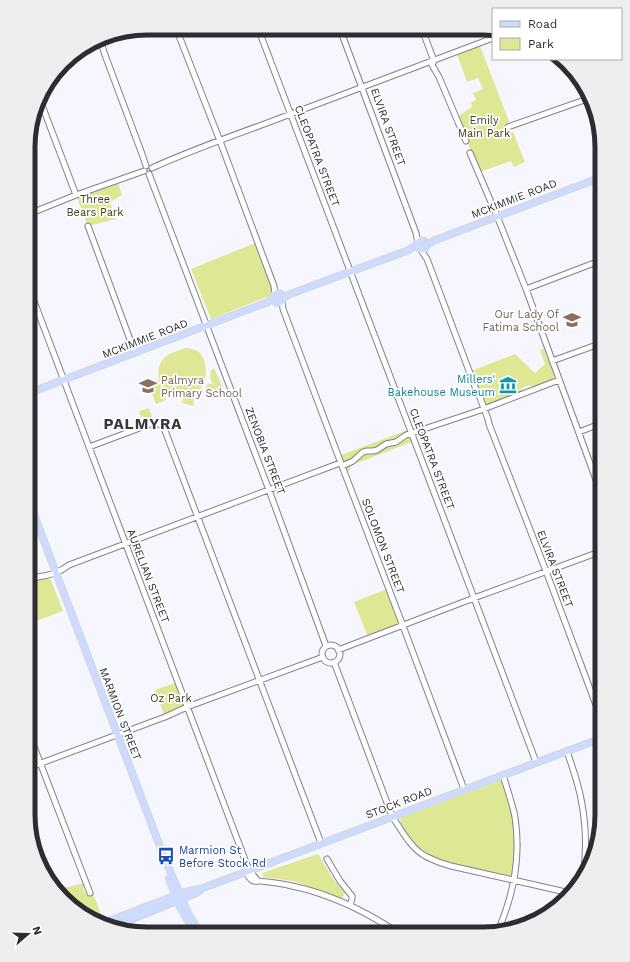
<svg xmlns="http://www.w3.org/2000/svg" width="630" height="962" font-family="'Work Sans',sans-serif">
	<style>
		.green { fill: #dee794 }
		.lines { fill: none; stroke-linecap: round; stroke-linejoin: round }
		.minor-casing { stroke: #81818a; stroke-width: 7 }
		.major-casing { stroke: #d5d5d6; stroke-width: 8 }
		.minor { stroke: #fff; stroke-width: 5 }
		.major { stroke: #cddcfe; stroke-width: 6 }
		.labels { text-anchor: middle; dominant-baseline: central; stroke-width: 3.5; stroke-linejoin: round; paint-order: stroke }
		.park-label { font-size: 11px; fill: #3c4018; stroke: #fff }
		.street-label { font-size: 11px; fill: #2d2d31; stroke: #fff }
		.education-label { font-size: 11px; fill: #785e54; stroke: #fff; text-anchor: end }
		.culture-label { font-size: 11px; fill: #0d838f; stroke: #fff; text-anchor: end }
		.transit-label { font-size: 11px; fill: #164399; stroke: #fff; text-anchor: start }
		.district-label { font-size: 15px; font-weight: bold; letter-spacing: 1px; fill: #37373f; stroke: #fff }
		.rim { fill: none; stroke: #2d2d31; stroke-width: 5 }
	</style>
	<rect width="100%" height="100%" fill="#f6f6ff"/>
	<path class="green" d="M 480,46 L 510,124 L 506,126 L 508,134 L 513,132 L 525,162 L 514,167 L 511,161 L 480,172 L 457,117 L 472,107 L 471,102 L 476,100 L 473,93 L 483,89 L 478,78 L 467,82 L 457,54 Z
		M 117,180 L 122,195 L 110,202 L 116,219 L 88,226 L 76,195 Z
		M 255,243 L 273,292 L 271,293 L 271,296 L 269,297 L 264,298 L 211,319 L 191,269 Z
		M 186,348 C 191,349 196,349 200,353 C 208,362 208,382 199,390 C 195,394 188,395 182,395 C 178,395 174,394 170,393 C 158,387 154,368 164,358 C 169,353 179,350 186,348 Z
		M 543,349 L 544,349 L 554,375 L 553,380 L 533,388 L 531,385 L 521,388 L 522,392 L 489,405 L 485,404 L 471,371 L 515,354 L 535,373 L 545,364 L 540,350 Z
		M 214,368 L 223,388 L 222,391 L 218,391 L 216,386 L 211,381 C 210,376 209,371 214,368 Z
		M 159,380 L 166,400 L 156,404 L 148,384 Z
		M205.5 389a5.5 5.5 0 1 1 11 0a5.5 5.5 0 1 1-11 0Z
		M 183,397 L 194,398 L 193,406 L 182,403 Z
		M 149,408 L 152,417 L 144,420 L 143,416 L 141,417 L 139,411 Z
		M 408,430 L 412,442 L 352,465 L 348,473 L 341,455 Z
		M 47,578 L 51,580 L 63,611 L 31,623 L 28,616 L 28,585 L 42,579 Z
		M 387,589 L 399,622 L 397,626 L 368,637 L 354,602 Z
		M 178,682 L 187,707 L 165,717 L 155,690 Z
		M 500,781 L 503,782 C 506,791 509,800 511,810 C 516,831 515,852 513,873 L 509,876 L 443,861 C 423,853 412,843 401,824 L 400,820 L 401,818 Z
		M 318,854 L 333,879 L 345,893 L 342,899 L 322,891 L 293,881 L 264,877 L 262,873 Z
		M 80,884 L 83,884 L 85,887 L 83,888 L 85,894 L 88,893 L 89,895 L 93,893 L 103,920 L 101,920 L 75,910 L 59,889 Z"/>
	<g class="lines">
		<g class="minor-casing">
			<path id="minor" d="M 176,28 L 220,141 L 274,286 L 275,294
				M 258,28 L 474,598 L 536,762
				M 340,29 L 416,233 L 418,243
				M 422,29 L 434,61 L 432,65 L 439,77 L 466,141
				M 100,39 L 105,55 L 142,154 L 146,166
				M 40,100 L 76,195
				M 508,127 L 590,98
				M 470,153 L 497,216 L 526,289 L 602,496
				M 152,168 C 187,152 223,139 259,126 C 337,96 415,68 493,38
				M 149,174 L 269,490 L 326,646
				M 29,214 L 76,195 L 144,171
				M 88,226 L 135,353
				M 421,250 L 427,259 L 477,392 L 479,395 L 488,419 L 489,424 L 546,571 L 602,721
				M 29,288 L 247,865 L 249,870 L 258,881
				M 526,289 L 602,260
				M 282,301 L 283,309 L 342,466 L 403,626 L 464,789
				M 552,361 L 602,343
				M 579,432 L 602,423
				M 89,447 L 153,423 C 158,423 160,424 164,428 L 321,843
				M 342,466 L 353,461 L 363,452 L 367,451 L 373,451 L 377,450 L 386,444 L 396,442 L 406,435 L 481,410 L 559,380
				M 37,577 C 48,576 60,572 69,565 L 340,463
				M 28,581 L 38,577
				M322 654a9 9 0 1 1 18 0a9 9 0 1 1-18 0Z
				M 338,650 L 474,598 L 602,551
				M 334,662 L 392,816 C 402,831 411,849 427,857 C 435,861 443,864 451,866 L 570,893
				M 28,731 L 90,893
				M 567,751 C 572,767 578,782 581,799 C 586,824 587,851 583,876
				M 28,768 L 165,717 L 187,707 L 323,657
				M 327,859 L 340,881 L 352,896 L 352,899 L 350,905
				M 249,870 L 248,876 C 251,880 253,882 258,881 C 269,882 281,883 292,886 C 331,894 367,912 400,934
				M 498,931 C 514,893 521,857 515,817 C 512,802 507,789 503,775"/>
		</g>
		<g class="major-casing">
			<path id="major" d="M 78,52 L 137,30
				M417.5 245a4.5 4.5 0 1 1 9 0a4.5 4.5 0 1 1-9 0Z
				M 426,246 L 433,241 L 602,177
				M273 298a5 5 0 1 1 10 0a5 5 0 1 1-10 0Z
				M 282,299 L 290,294 L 409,250 L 417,244
				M 29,393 L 268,302 L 273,298
				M 28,499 L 164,857 L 188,913 L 200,933
				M 169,879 L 180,907 L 195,933
				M 106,922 L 185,892 L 199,889
				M 115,926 L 189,896 L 198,892 L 203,888 L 275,861 L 602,738"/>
		</g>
		<use href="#minor" class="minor"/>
		<use href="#major" class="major"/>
	</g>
	<defs>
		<g id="school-bare" transform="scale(1.38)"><path d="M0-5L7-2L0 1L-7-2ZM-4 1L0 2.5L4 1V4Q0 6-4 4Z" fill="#8d6e63" stroke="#fff" stroke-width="2.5" paint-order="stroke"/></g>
		<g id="museum-bare" transform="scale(1.38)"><path d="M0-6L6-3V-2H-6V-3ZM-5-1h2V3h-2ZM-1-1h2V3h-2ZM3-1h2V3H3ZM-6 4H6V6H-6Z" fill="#0f9aa8" stroke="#fff" stroke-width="2.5" paint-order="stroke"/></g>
		<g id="bus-bare" transform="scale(1.38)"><path d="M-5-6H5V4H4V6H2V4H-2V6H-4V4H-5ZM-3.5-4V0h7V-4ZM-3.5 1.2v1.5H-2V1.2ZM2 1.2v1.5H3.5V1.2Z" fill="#1a4fb4" stroke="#fff" stroke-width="2.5" paint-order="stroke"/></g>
	</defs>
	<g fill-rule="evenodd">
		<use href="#school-bare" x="572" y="320"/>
		<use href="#museum-bare" x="508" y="385"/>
		<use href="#school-bare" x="148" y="386"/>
		<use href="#bus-bare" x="166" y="856"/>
	</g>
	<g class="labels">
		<g class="park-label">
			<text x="484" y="120">Emily<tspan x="484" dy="13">Main Park</tspan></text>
			<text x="95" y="199">Three<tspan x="95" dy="13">Bears Park</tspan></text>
			<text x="171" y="698">Oz Park</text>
		</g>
		<g class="street-label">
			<text transform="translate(388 127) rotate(70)">ELVIRA STREET</text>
			<text transform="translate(317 156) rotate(69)">CLEOPATRA STREET</text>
			<text transform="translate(514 199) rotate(-21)">MCKIMMIE ROAD</text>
			<text transform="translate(145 339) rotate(-21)">MCKIMMIE ROAD</text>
			<text transform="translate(265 451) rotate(69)">ZENOBIA STREET</text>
			<text transform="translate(432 459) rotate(69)">CLEOPATRA STREET</text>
			<text transform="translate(383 546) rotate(69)">SOLOMON STREET</text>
			<text transform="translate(555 569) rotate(69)">ELVIRA STREET</text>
			<text transform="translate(148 576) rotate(69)">AURELIAN STREET</text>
			<text transform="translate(120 714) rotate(69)">MARMION STREET</text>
			<text transform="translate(399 803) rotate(-21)">STOCK ROAD</text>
		</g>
		<g class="education-label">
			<text x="559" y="314">Our Lady Of<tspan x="559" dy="13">Fatima School</tspan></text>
			<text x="161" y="380" text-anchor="start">Palmyra<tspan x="161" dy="13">Primary School</tspan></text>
		</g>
		<g class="culture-label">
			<text x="495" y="379">Millers'<tspan x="495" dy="13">Bakehouse Museum</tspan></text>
		</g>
		<g class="transit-label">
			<text x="179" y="850">Marmion St<tspan x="179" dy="13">Before Stock Rd</tspan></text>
		</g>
		<g class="district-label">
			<text x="143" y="424">PALMYRA</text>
		</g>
	</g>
	<path d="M0 0H630V962H0ZM147 35H483A112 112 0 0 1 595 147V815A112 112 0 0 1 483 927H147A112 112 0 0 1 35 815V147A112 112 0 0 1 147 35Z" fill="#eeeeef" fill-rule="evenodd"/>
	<path class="rim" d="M147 35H483A112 112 0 0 1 595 147V815A112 112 0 0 1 483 927H147A112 112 0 0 1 35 815V147A112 112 0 0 1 147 35Z"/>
	<rect x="492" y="8" width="130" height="52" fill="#ffffff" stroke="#ababad"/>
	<rect x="500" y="21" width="20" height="6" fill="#cddcfe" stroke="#ababad"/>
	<text x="528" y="28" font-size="12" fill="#2d2d31">Road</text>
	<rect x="500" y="38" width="20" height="12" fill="#dee794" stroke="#ababad"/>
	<text x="528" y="48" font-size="12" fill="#2d2d31">Park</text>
	<g transform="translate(28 934) rotate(70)" stroke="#ffffff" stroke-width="3" paint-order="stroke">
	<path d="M0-3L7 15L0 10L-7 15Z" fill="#2d2d31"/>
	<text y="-6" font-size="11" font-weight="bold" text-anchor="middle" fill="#2d2d31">N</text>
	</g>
</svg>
